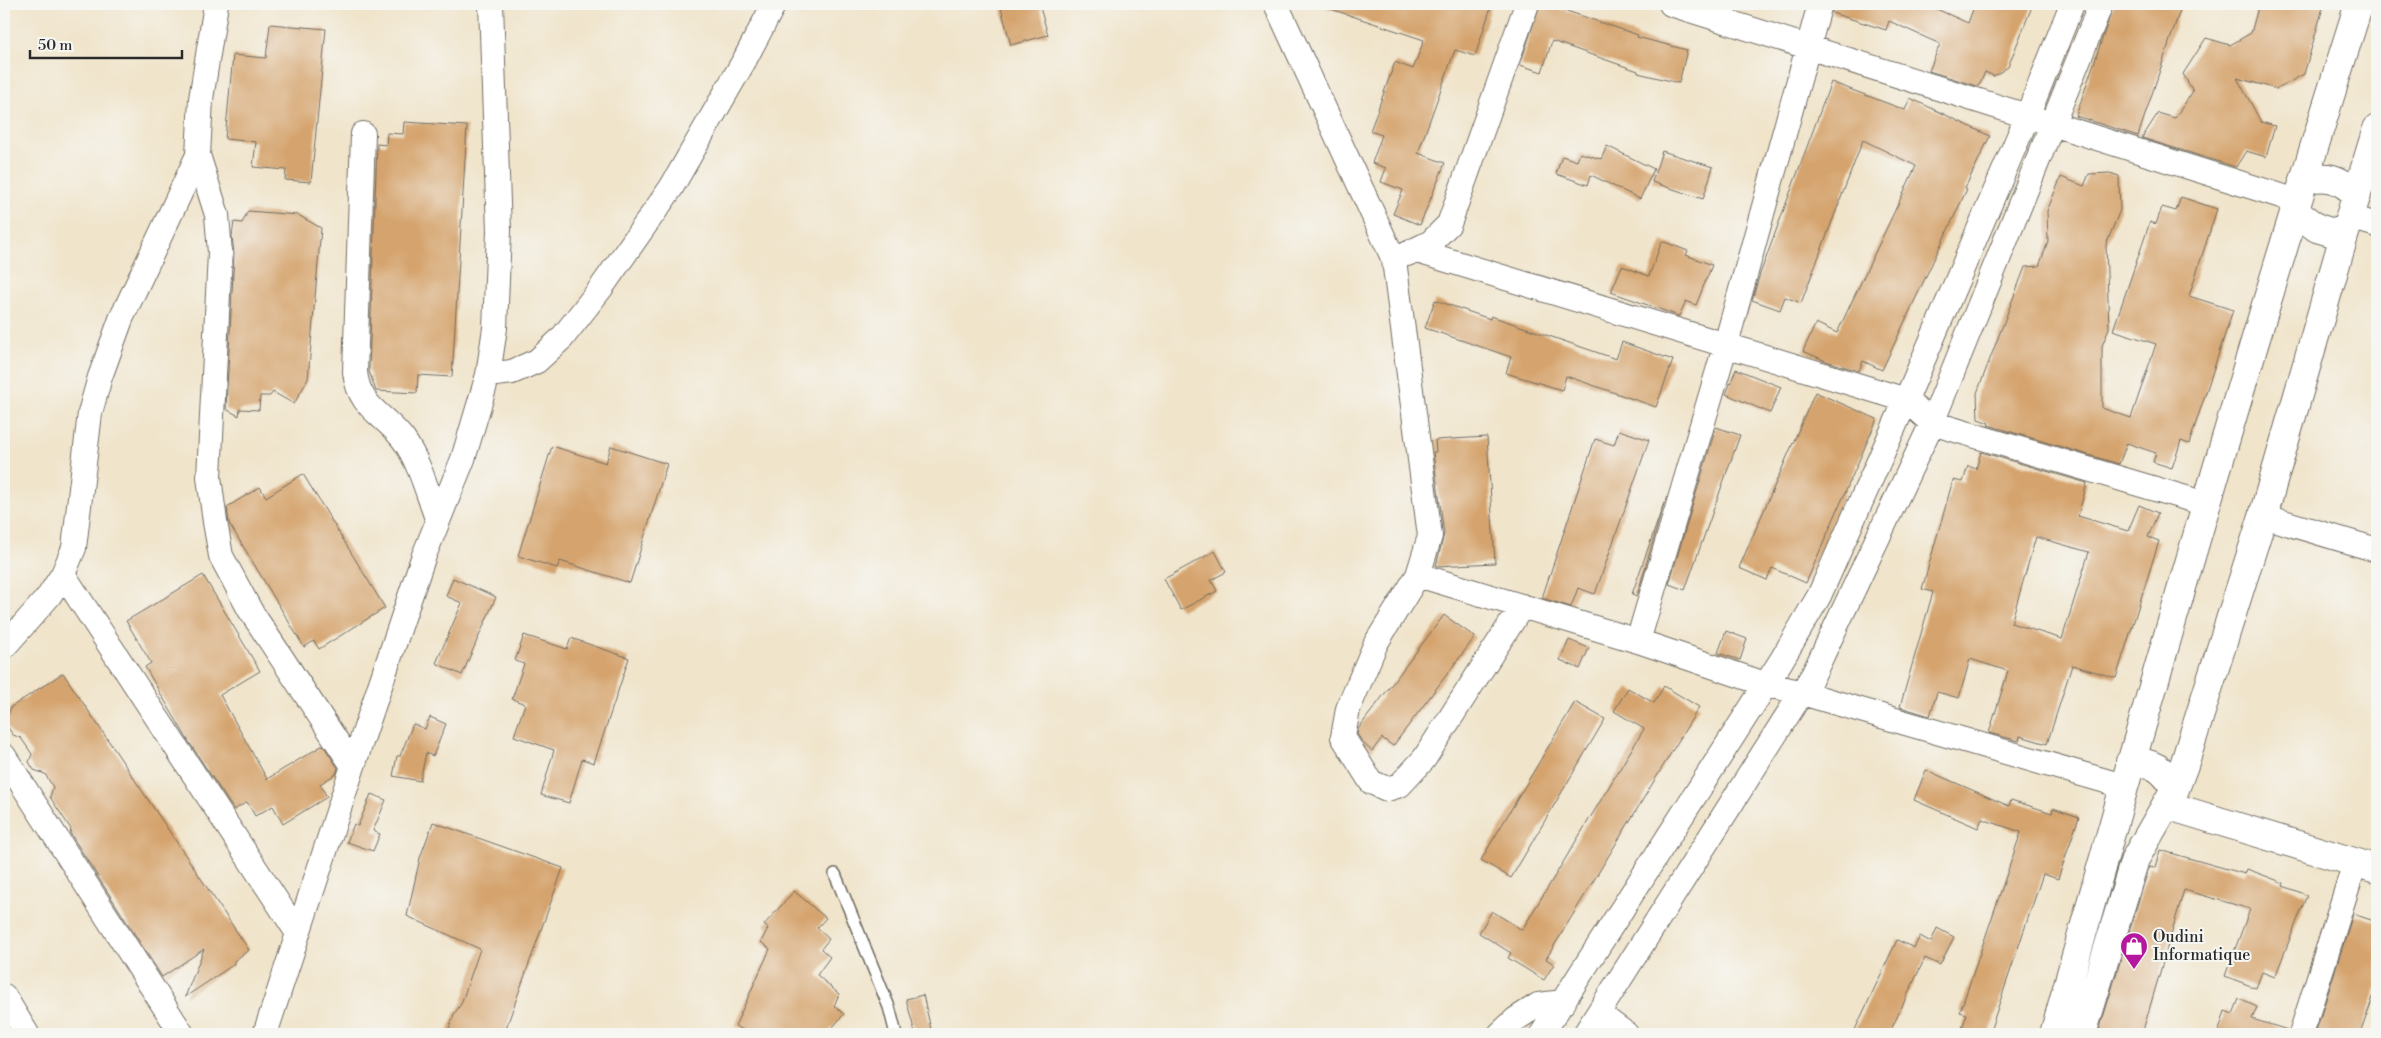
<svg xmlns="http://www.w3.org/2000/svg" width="2381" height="1038" font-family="'Libre Bodoni',serif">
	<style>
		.building { fill: #d5a46e; fill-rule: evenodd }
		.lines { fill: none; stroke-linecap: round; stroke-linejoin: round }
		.service-casing { stroke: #706c63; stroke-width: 14 }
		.minor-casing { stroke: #706c63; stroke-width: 26 }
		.tertiary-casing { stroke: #706c63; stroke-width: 30 }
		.service { stroke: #fff; stroke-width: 11 }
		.minor { stroke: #fff; stroke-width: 24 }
		.tertiary { stroke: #fff; stroke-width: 28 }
		.labels { text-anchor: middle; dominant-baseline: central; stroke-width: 4; stroke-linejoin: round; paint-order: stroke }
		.poi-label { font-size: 16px; fill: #2b2b2b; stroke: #f6f6f2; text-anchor: start }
	</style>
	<rect width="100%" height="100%" fill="#f6f6f2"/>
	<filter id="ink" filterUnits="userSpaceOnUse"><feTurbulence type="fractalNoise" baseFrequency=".02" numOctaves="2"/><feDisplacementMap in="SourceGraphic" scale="10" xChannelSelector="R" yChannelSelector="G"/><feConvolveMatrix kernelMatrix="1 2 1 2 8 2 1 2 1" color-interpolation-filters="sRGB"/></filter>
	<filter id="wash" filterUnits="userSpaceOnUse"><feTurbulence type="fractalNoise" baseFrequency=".0096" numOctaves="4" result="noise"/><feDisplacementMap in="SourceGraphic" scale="20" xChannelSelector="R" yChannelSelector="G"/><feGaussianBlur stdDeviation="1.12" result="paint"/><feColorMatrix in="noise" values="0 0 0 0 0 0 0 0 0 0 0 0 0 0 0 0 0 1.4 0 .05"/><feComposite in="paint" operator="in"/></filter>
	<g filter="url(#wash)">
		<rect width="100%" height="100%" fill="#f0e4ca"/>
		<g id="blocks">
			<path class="building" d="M 1015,4 L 1039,4 L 1048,35 L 1011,45 L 1001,8 Z
				M 1325,4 L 1492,4 L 1475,56 L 1455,50 L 1418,153 L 1445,163 L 1420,225 L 1393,214 L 1403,190 L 1381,182 L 1386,168 L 1372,163 L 1382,135 L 1370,131 L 1395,62 L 1413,69 L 1424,40 L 1325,7 Z
				M 1540,4 L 1546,4 L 1638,35 L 1637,37 L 1687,50 L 1679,83 L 1638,73 L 1638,71 L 1552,41 L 1542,72 L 1520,65 Z
				M 1833,4 L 1925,4 L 1968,23 L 1975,4 L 2033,4 L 2008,67 L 1994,76 L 1985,72 L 1980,84 L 1977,86 L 1929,71 L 1940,44 L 1889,21 L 1886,30 L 1832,13 Z
				M 2114,4 L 2182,4 L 2138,136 L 2076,116 Z
				M 2259,4 L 2324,4 L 2304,74 L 2277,89 L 2237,78 L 2261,122 L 2275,126 L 2266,157 L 2246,151 L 2236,167 L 2142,138 L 2158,113 L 2175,118 L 2193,91 L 2183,74 L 2206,38 L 2230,45 L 2251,33 Z
				M 270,24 L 326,29 L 311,182 L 285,180 L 286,170 L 253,167 L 256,142 L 225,139 L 233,55 L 266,58 Z
				M 1831,82 L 1905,110 L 1910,98 L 1990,136 L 1965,188 L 1967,189 L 1882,370 L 1863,361 L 1859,371 L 1826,361 L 1803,351 L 1816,323 L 1837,333 L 1916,166 L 1863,140 L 1801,303 L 1785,297 L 1780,310 L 1752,300 L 1760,274 Z
				M 404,122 L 467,126 L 452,377 L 418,375 L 417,393 L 376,391 L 369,371 L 377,144 L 386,145 L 387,133 L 403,134 Z
				M 1607,146 L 1654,169 L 1640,199 L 1591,175 L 1588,185 L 1556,174 L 1562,156 L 1577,161 L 1580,153 L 1601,159 Z
				M 1662,151 L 1713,167 L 1703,199 L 1652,182 Z
				M 2110,173 L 2119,176 L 2120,210 L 2106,245 L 2109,328 L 2102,346 L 2102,408 L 2131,418 L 2156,344 L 2113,330 L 2150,222 L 2156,224 L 2162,207 L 2176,211 L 2181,197 L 2217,209 L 2189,296 L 2233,310 L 2189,444 L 2181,441 L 2172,468 L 2153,462 L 2156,453 L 2127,443 L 2119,464 L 1988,425 L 1989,423 L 1978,419 L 1977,393 L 2025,267 L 2039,266 L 2048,242 L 2047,211 L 2061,177 L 2084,186 L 2089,174 Z
				M 248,211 L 298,215 L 321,228 L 308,379 L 294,404 L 273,392 L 270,396 L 260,396 L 259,410 L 240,409 L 239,416 L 226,409 L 234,254 L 232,236 L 234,222 L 242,223 Z
				M 1662,241 L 1688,251 L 1686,255 L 1712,265 L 1696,305 L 1686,301 L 1679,316 L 1611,292 L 1622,266 L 1649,276 Z
				M 1435,300 L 1490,319 L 1491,316 L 1616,359 L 1622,342 L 1673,360 L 1656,407 L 1566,376 L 1562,390 L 1506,373 L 1511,357 L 1425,328 Z
				M 1736,369 L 1781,387 L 1770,413 L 1726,394 Z
				M 1815,392 L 1877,419 L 1806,583 L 1772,568 L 1767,580 L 1739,568 Z
				M 1716,427 L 1740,435 L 1685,590 L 1669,584 Z
				M 1619,430 L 1649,440 L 1595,594 L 1578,588 L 1571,607 L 1542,598 L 1595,439 L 1614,445 Z
				M 1487,437 L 1495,563 L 1436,566 L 1444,534 L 1433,452 L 1436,452 L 1435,440 Z
				M 552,446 L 606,463 L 611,446 L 667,464 L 630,583 L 560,561 L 557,568 L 518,556 Z
				M 1981,452 L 2087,483 L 2078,516 L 2128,531 L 2139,505 L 2158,513 L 2148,537 L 2159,541 L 2116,678 L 2072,665 L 2047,744 L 2020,736 L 2019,741 L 1989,733 L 2008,671 L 1970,659 L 1959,698 L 1937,692 L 1930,716 L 1900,707 L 1933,592 L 1922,589 L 1953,480 L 1963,482 L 1968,466 L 1976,469 ZM 2036,537 L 2089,552 L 2062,639 L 2011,623 Z
				M 303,474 L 385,608 L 319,649 L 314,641 L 304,647 L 229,523 L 227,507 L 260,487 L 266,497 Z
				M 1664,503 L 1637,596 L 1632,594 Z
				M 1215,551 L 1226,572 L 1211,580 L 1217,591 L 1181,610 L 1164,579 Z
				M 203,575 L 260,671 L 220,695 L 267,779 L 323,745 L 338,768 L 336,774 L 320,784 L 327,797 L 283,824 L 273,806 L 255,816 L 247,802 L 234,810 L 189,742 L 145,667 L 151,663 L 126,621 Z
				M 453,578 L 496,597 L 462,675 L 436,663 L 462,603 L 446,596 Z
				M 1444,615 L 1475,637 L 1393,746 L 1382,738 L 1372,751 L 1364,744 L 1357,734 L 1358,729 Z
				M 1726,631 L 1747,639 L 1740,660 L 1718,653 Z
				M 524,635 L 567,649 L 571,638 L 629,658 L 594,763 L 582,759 L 569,803 L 541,795 L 554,750 L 514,736 L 525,704 L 512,699 L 524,664 L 515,661 Z
				M 1569,640 L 1589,648 L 1580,669 L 1560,660 Z
				M 63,673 L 249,950 L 235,960 L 233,965 L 185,997 L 204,949 L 162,977 L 70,833 L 71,829 L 50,797 L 53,787 L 45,774 L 34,770 L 29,762 L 32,754 L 21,738 L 13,735 L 5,723 L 11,707 Z
				M 1664,686 L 1699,707 L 1546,959 L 1554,964 L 1544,980 L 1508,958 L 1511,953 L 1479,933 L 1492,911 L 1522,930 L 1644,729 L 1614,711 L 1628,688 L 1654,703 Z
				M 1575,702 L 1605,719 L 1511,878 L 1481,860 Z
				M 430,717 L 446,724 L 433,756 L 426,753 L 420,781 L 393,776 L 397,756 L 400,756 L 413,724 L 425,729 Z
				M 1926,770 L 2009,806 L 2011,800 L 2052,813 L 2053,808 L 2079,817 L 2058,879 L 2043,874 L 1989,1034 L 1960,1034 L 1967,1014 L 1960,1012 L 2021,832 L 1982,819 L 1978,828 L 1914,800 Z
				M 371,794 L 386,800 L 373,831 L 380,834 L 373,851 L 347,842 L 354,824 L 358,826 Z
				M 433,822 L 563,868 L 504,1034 L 447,1034 L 454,1014 L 461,1004 L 480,949 L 407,916 L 420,858 Z
				M 2160,850 L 2245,874 L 2247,869 L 2284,883 L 2283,886 L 2307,895 L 2275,977 L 2262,972 L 2256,988 L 2225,976 L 2250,909 L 2184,890 L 2142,1034 L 2098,1034 L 2149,867 L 2155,868 Z
				M 794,891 L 826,918 L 817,928 L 829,939 L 821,949 L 830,957 L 817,975 L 839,994 L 834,1006 L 844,1014 L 827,1034 L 752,1034 L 735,1026 L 770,949 L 761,942 L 768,928 L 764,925 Z
				M 2353,914 L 2377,922 L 2377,986 L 2360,1034 L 2315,1034 Z
				M 1937,928 L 1954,937 L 1940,965 L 1925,958 L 1889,1034 L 1853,1034 L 1897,940 L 1914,948 L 1920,936 L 1931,942 Z
				M 923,995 L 931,1029 L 915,1033 L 906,999 Z
				M 2239,999 L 2257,1007 L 2252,1019 L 2288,1030 L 2287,1034 L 2218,1034 L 2225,1011 L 2233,1014 Z"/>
		</g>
	</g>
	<g filter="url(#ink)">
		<use href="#blocks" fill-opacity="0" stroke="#706c63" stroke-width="1"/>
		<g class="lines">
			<g class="service-casing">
				<path id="service" d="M 835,874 L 889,1007 L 896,1034"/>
			</g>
			<g class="minor-casing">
				<path id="minor" d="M 216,4 L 201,99 L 198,155 L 217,215 L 220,253 L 209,477 L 215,522 L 221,556 L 250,610 L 353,766
					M 1276,4 L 1394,260 L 1430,536 L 1418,575 L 1376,643 L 1348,709 L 1343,737 L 1371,782 L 1387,789 L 1400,785 L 1424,759 L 1522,606
					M 1671,4 L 2297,201
					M 363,134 L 355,372 C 359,408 383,413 403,439 C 420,462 428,495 438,521
					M 2350,217 L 2377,225
					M 1414,250 L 1906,400 L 1932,423 L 2206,504
					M 1407,254 L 1431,242 L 1449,224 L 1527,4
					M 488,375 L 512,372 L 537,361 L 562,338 L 601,288 L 671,188 L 744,61 L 774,4
					M 2263,516 L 2377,550
					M 63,574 L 297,932
					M 1418,575 L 1638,641 L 1765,684 L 1802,693 L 2123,786
					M 1638,641 L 1726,344 L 1820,4
					M 4,647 L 49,596 L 63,574 L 74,548 L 90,413 L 100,377 L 121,319 L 198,155
					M 4,756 L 182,1034
					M 4,996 L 27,1034
					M 1599,1014 L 1626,1034
					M 265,1034 L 353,766 L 423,558 L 463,459 L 488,375 L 495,328 L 499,231 L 491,4
					M 1500,1034 L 1516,1019 L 1538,1005 L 1564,1002
					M 1542,1034 L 1781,661 L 1819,596 L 1906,400 L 2027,117 L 2072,4
					M 1585,1034 L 1813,675 L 1932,423 L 2101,4
					M 2301,1034 L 2355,863"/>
			</g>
			<g class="tertiary-casing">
				<path id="tertiary" d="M 2304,180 C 2326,174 2340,178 2357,195
					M 2294,211 L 2317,228 L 2344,236
					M 2130,762 C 2152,761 2164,769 2175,789
					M 2166,805 L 2377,869
					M 2054,1034 C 2151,689 2251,345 2359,4
					M 2082,1034 L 2135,859 L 2175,789 L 2184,765 L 2263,516 L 2344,236 L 2377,129"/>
			</g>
			<use href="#service" class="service"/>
			<use href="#minor" class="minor"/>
			<use href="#tertiary" class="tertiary"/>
		</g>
	</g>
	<defs>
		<g id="shop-pin" transform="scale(1.4375)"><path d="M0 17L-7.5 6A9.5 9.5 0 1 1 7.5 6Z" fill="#b5179e" stroke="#f6f6f2"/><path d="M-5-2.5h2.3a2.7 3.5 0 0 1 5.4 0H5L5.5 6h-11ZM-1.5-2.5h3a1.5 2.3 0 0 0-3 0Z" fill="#fff"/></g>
	</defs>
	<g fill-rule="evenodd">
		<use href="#shop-pin" x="2134" y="946"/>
	</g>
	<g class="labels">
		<g class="poi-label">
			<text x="2153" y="937">Oudini<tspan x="2153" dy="18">Informatique</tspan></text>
		</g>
	</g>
	<rect width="2381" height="1038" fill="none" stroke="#f6f6f2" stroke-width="20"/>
	<path d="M30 50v8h152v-8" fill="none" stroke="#2b2b2b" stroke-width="2.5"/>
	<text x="38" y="50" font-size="15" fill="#2b2b2b" stroke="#f6f6f2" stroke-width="4" paint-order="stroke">50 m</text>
</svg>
